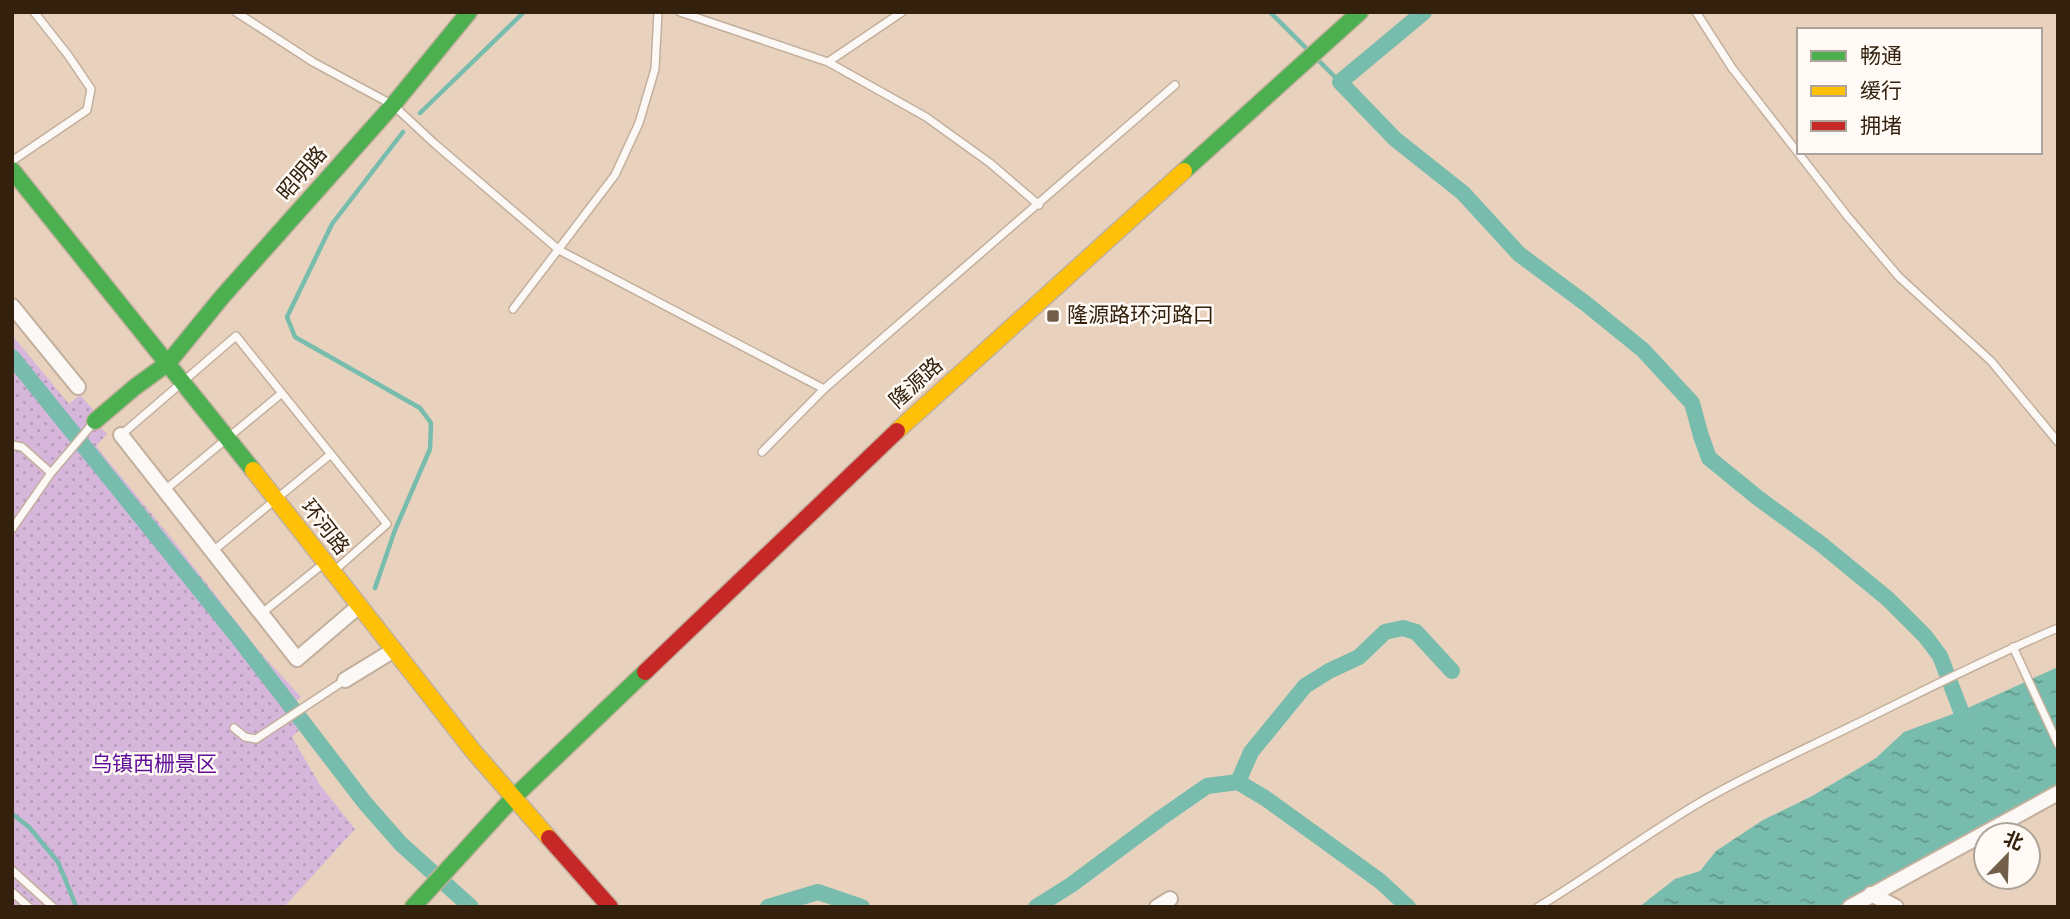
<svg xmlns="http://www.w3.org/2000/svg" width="2070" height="919" font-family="Overpass,'Noto Sans SC',sans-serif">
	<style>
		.park { fill: url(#park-dots) }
		.water { fill: url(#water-ripples) }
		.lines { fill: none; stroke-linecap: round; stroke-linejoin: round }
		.stream { stroke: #77bcad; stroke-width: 4.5 }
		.canal { stroke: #77bcad; stroke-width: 16 }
		.lane-casing { stroke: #c2af9d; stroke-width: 10 }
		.street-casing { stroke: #c2af9d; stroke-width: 18 }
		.fast-casing { stroke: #c2af9d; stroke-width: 19 }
		.slow-casing { stroke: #c2af9d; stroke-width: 19 }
		.jam-casing { stroke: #c2af9d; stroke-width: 19 }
		.lane { stroke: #fcf8f5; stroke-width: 7 }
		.street { stroke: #fcf8f5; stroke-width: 14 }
		.fast { stroke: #4caf50; stroke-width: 16 }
		.slow { stroke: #ffc107; stroke-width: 16 }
		.jam { stroke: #c62828; stroke-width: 16 }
		.poi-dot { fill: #725f4b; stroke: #fffaf5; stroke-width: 2.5 }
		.labels { text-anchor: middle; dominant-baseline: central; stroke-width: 5; stroke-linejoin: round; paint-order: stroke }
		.street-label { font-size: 21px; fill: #33210d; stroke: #fffaf5 }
		.poi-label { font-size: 21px; fill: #33210d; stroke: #fffaf5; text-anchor: start }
		.park-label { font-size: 21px; fill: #610e98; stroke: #fffaf5 }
	</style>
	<defs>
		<pattern id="park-dots" width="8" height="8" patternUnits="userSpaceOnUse" patternTransform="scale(1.75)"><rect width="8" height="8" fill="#d6b6db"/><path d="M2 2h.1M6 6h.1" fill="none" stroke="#b89cbb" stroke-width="1.8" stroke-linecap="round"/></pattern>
		<pattern id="water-ripples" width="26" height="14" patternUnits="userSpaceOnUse" patternTransform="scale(1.75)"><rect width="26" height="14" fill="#77bcad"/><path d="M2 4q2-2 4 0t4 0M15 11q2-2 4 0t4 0" fill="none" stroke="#62988b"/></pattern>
	</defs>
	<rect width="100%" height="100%" fill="#e8d2bd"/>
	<path class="park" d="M 12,335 L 69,404 L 80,395 L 96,413 L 95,421 L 107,434 L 96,446 L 173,540 L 258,650 L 301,697 L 296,701 L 308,722 L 292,737 L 320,785 L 355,829 L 284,907 L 12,907 Z"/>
	<path class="water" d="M 2058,667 L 2058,785 L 1837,907 L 1639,907 L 1675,879 L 1700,871 L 1716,851 L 1763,820 L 1812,796 L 1876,758 L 1904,732 L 1961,711 Z"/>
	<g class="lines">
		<path class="stream" d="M 1270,12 L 1309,51
			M 1315,57 L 1340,82
			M 420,113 L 524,12
			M 375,588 L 395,530 L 430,449 L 431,423 L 420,408 L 295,337 L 287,317 L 332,224 L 403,132
			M 12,814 L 29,827 L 58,862 L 76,906"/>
		<path class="canal" d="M 1424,12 L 1340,82 L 1395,139 L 1463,193 L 1519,254 L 1585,303 L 1643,350 L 1692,403 L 1701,436 L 1709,458 L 1758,498 L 1821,544 L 1888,599 L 1925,636 L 1940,656 L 1961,711 L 1971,729
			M 12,357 L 236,635 L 365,803 L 401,844 L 471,907
			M 1238,782 L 1251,752 L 1305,686 L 1329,671 L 1359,657 L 1385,632 L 1403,628 L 1416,632 L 1452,671
			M 768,907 L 818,892 L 862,907
			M 1036,907 L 1071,885 L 1161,818 L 1207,786 L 1238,782 L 1265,798 L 1380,881 L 1408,907"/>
		<g class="lane-casing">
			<path id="lane" d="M 236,12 L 313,62 L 393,105 L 435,144 L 559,250 L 824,389
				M 680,12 L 828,62 L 926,117 L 990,163 L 1039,205
				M 1696,12 L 1732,68 L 1848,217 L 1899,277 L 1991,361 L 2058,442
				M 828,62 L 902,12
				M 12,161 L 87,110 L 91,89 L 68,55 L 34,12
				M 513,309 L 615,175 L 639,123 L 655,69 L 658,12
				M 121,435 L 236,336 L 387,524 L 333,572
				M 12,445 L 22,447 L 51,473
				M 762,452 L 824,389 L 1175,85
				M 165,490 L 282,393
				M 12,529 L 51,473 L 95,421
				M 213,551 L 331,454
				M 262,613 L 323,564
				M 2013,647 L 2058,744
				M 234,728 L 245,737 L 256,739 L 345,680
				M 12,870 L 53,907
				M 12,892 L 29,907
				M 1538,907 C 1595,873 1647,833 1704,800 C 1753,772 1805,749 1856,724 C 1923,691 1989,657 2058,628"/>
		</g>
		<g class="street-casing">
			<path id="street" d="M 12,306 L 78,387
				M 121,435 L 297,659 L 359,606
				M 345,680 L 394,650
				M 1871,894 L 1896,907
				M 1157,907 L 1170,899
				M 1850,907 L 2058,793"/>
		</g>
		<g class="fast-casing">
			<path id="fast" d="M 12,170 L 253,470
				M 1184,171 L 1360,12
				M 95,421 L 135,387 L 168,363 L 222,297 L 393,105 L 469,12
				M 413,907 L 513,798 L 645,672"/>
		</g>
		<g class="slow-casing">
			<path id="slow" d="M 897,431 L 1184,171
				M 253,470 L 474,752 L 549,838"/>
		</g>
		<g class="jam-casing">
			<path id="jam" d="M 645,672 L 897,431
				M 549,838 L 610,907"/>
		</g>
		<use href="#lane" class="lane"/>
		<use href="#street" class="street"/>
		<use href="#fast" class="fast"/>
		<use href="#slow" class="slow"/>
		<use href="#jam" class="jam"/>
	</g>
	<rect class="poi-dot" x="1046" y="309" width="14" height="14" rx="3.5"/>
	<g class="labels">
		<g class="street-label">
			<text transform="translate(303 174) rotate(-49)">昭明路</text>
			<text transform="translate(917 384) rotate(-42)">隆源路</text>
			<text transform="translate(324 528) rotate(52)">环河路</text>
		</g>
		<g class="poi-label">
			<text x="1067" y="316">隆源路环河路口</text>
		</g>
		<g class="park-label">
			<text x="154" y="765">乌镇西栅景区</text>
		</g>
	</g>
	<rect width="2070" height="919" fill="none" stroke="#33210d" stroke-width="28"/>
	<rect x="1797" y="28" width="245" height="126" fill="#fffaf5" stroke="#ada398" stroke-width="2"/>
	<rect x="1811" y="51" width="35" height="10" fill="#4caf50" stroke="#ada398" stroke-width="2"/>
	<text x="1860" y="63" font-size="21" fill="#33210d">畅通</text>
	<rect x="1811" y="86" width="35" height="10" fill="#ffc107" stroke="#ada398" stroke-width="2"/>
	<text x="1860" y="98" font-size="21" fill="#33210d">缓行</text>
	<rect x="1811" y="121" width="35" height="10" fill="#c62828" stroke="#ada398" stroke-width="2"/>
	<text x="1860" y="133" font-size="21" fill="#33210d">拥堵</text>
	<g transform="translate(2007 856) rotate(23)"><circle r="33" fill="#fffaf5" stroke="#ada398" stroke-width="2"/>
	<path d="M0-5L12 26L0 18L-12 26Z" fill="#725f4b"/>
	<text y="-10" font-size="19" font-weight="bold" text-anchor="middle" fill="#33210d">北</text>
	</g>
</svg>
